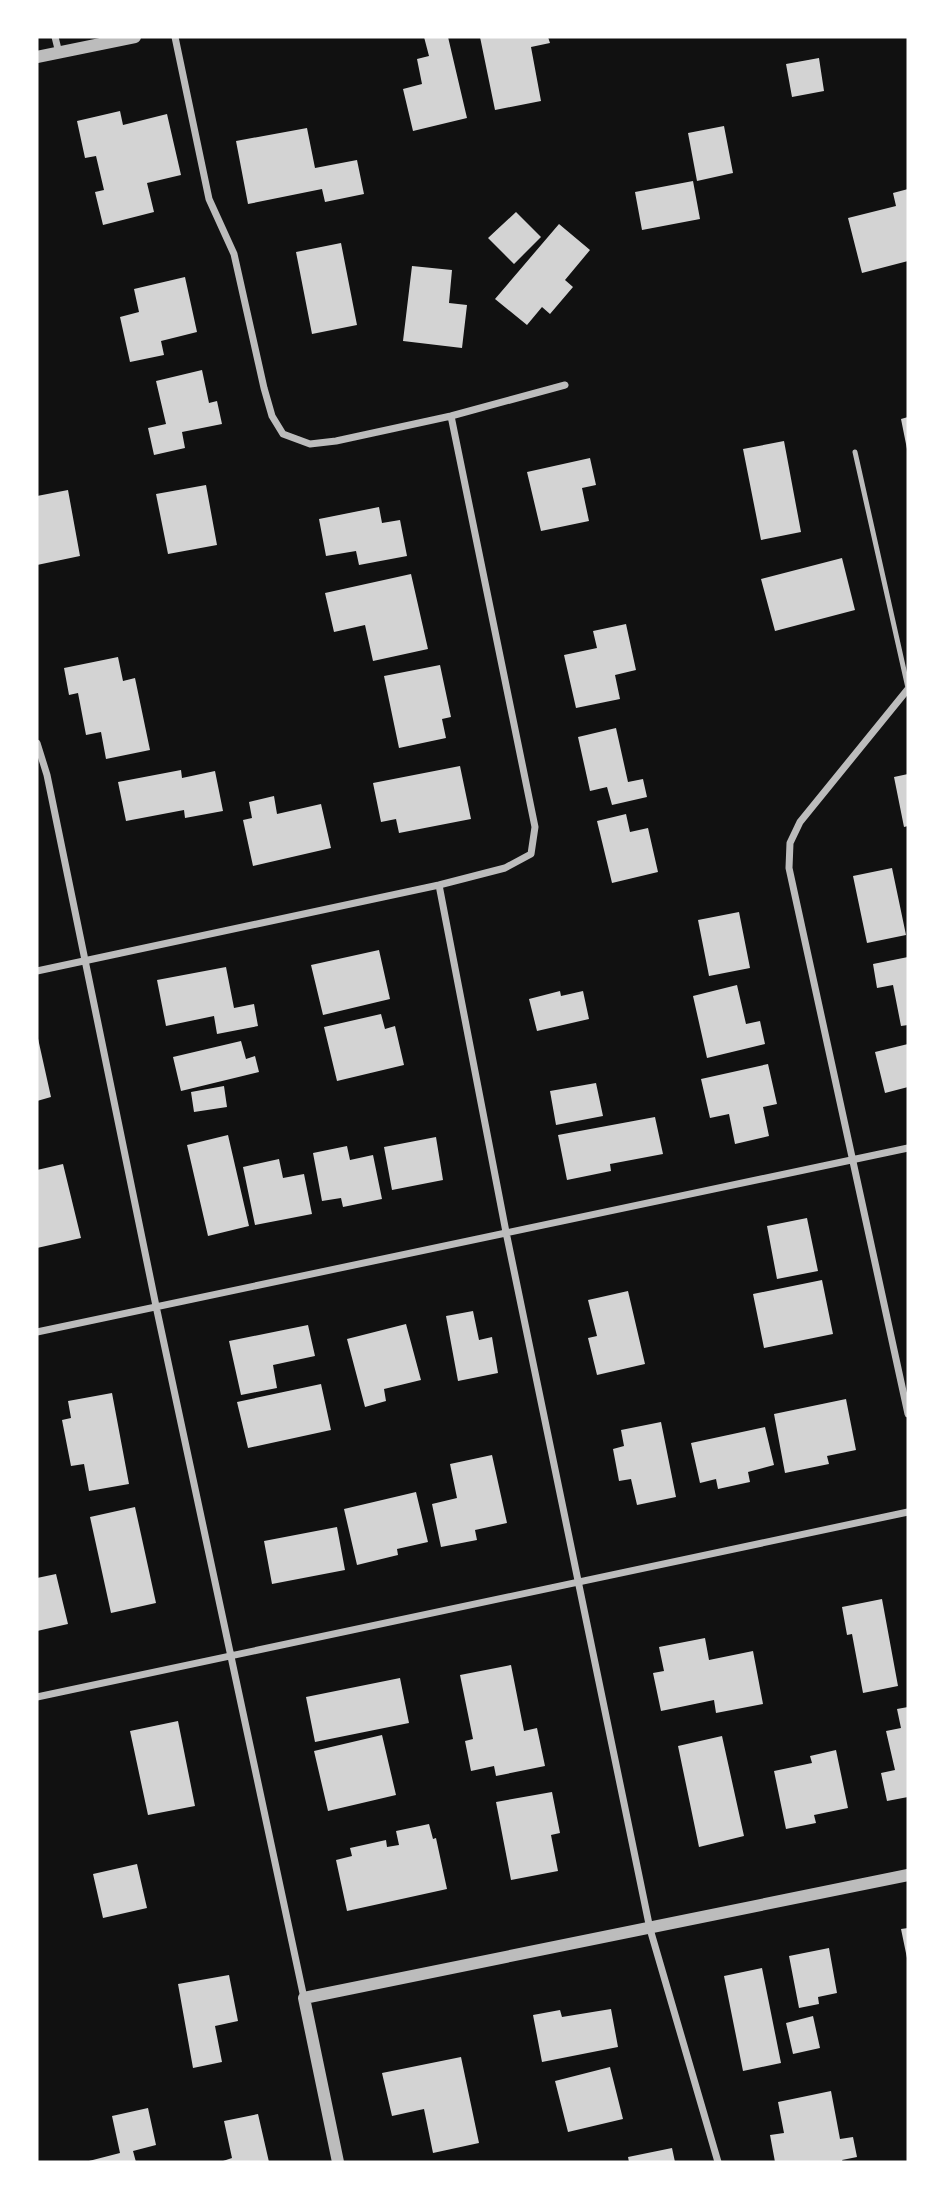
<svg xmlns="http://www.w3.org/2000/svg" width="945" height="2199" font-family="'Noto Serif',serif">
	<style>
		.building { fill: #d3d3d3 }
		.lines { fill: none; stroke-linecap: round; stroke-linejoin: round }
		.service { stroke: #bcbcbc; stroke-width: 5 }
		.minor { stroke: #bcbcbc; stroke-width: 7 }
		.tertiary { stroke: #bcbcbc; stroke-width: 12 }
	</style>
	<rect width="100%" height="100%" fill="#111"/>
	<path class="building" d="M 424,37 L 448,37 L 467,118 L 413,131 L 403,89 L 422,84 L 417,59 L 429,56 Z
		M 480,37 L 548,37 L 550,43 L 531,47 L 541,101 L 495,110 Z
		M 819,58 L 824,91 L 792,97 L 786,64 Z
		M 120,111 L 123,125 L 167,114 L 181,175 L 147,183 L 154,212 L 103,225 L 95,192 L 104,190 L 96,156 L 85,158 L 77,121 Z
		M 724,126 L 733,173 L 697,181 L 688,133 Z
		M 307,128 L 315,168 L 357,160 L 364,194 L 325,202 L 322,189 L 248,204 L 236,141 Z
		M 693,181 L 700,219 L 642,230 L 635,192 Z
		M 908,189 L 908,261 L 862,273 L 848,218 L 896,206 L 893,193 Z
		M 516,212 L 541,237 L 514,264 L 488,238 Z
		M 559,224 L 590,250 L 565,280 L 573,287 L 550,314 L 542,307 L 527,325 L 495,299 Z
		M 341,243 L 357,325 L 312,334 L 296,252 Z
		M 412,266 L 452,270 L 449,303 L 467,305 L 462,348 L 403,341 Z
		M 185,277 L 197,332 L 161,341 L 164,355 L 130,362 L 120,317 L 139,312 L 134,289 Z
		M 202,370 L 209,403 L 217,401 L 222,424 L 182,432 L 185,448 L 154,455 L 148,428 L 166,424 L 156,381 Z
		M 908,417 L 908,449 L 907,449 L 901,419 Z
		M 784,441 L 801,532 L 761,540 L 743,449 Z
		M 590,458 L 596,485 L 582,488 L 589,521 L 541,531 L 527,472 Z
		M 206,485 L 217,545 L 168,554 L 156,494 Z
		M 68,490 L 80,556 L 37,565 L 37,496 Z
		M 379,507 L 382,523 L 400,520 L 407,556 L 359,565 L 356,551 L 326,556 L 319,519 Z
		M 842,558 L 855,610 L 775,631 L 761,579 Z
		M 411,574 L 428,649 L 373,661 L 365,625 L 334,632 L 325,593 Z
		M 626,624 L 636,670 L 615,675 L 620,699 L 576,708 L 564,655 L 597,648 L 593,631 Z
		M 118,657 L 123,681 L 135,678 L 150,750 L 106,759 L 101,732 L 86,735 L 78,693 L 69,695 L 64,668 Z
		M 440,665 L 451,717 L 442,719 L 446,738 L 399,748 L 384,676 Z
		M 616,728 L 628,782 L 643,779 L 647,797 L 612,805 L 607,787 L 590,791 L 578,737 Z
		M 460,766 L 471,819 L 399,833 L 396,819 L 381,822 L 373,783 Z
		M 181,770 L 182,778 L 215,771 L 223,811 L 185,818 L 184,810 L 126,821 L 118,782 Z
		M 908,774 L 908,826 L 904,827 L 894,777 Z
		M 274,796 L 277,814 L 321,804 L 331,848 L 253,866 L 243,820 L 252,818 L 249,802 Z
		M 626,814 L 630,832 L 648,828 L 658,872 L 612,883 L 597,821 Z
		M 892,868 L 906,935 L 867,943 L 853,876 Z
		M 739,912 L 750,968 L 709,976 L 698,920 Z
		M 379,950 L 390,999 L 323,1015 L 311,965 Z
		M 908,957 L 908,1025 L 901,1026 L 893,985 L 877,988 L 873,964 Z
		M 226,967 L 234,1008 L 254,1004 L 258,1026 L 217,1034 L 214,1016 L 166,1026 L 157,980 Z
		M 737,985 L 746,1024 L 760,1021 L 765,1044 L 707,1058 L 693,996 Z
		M 560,991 L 561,996 L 583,991 L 589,1019 L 537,1031 L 529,999 Z
		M 381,1014 L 385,1029 L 395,1026 L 404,1065 L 337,1081 L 324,1027 Z
		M 37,1034 L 51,1097 L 37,1101 Z
		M 241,1041 L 246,1059 L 255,1056 L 259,1072 L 181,1091 L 173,1057 Z
		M 908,1044 L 908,1087 L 885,1093 L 875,1052 Z
		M 768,1064 L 777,1104 L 763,1107 L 769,1136 L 735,1144 L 729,1114 L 710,1118 L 701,1079 Z
		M 596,1083 L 603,1116 L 556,1125 L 550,1091 Z
		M 224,1086 L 227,1107 L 194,1112 L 191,1092 Z
		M 655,1117 L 663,1154 L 610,1164 L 611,1171 L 567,1180 L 558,1135 Z
		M 228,1135 L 249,1226 L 208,1236 L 187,1145 Z
		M 436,1137 L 443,1180 L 392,1190 L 384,1147 Z
		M 347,1146 L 350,1160 L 373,1155 L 382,1199 L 343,1207 L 341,1198 L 322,1201 L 313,1153 Z
		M 279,1159 L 283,1178 L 304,1174 L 312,1214 L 255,1225 L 243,1167 Z
		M 63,1164 L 81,1238 L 37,1248 L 37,1170 Z
		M 807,1218 L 818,1271 L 777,1279 L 767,1226 Z
		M 822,1280 L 833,1334 L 764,1348 L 753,1294 Z
		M 628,1291 L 645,1364 L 597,1375 L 588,1338 L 597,1336 L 588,1300 Z
		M 473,1311 L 479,1340 L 492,1337 L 498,1373 L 458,1381 L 446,1316 Z
		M 406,1324 L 421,1380 L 384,1389 L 386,1401 L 365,1407 L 347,1339 Z
		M 308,1325 L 315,1356 L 273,1365 L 277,1388 L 241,1395 L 229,1341 Z
		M 321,1384 L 331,1430 L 248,1448 L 237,1402 Z
		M 112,1393 L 129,1484 L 89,1491 L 84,1464 L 71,1466 L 62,1420 L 71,1418 L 68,1401 Z
		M 846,1399 L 856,1450 L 827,1456 L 829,1464 L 785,1473 L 774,1414 Z
		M 661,1422 L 676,1497 L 637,1505 L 631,1479 L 619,1481 L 613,1449 L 624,1446 L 621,1430 Z
		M 765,1427 L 774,1465 L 748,1472 L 750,1482 L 718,1489 L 716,1479 L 700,1483 L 691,1443 Z
		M 492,1455 L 507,1523 L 475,1530 L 477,1540 L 441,1547 L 432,1504 L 457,1498 L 450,1464 Z
		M 416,1492 L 428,1542 L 397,1549 L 398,1555 L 357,1565 L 344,1509 Z
		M 135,1507 L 156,1603 L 111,1613 L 90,1517 Z
		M 337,1527 L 345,1570 L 272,1584 L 264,1541 Z
		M 56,1574 L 68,1624 L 37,1631 L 37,1578 Z
		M 882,1599 L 898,1686 L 863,1693 L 852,1634 L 847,1635 L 842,1607 Z
		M 705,1638 L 709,1660 L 753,1651 L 763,1704 L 716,1713 L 714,1700 L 661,1711 L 653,1673 L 664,1671 L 659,1647 Z
		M 511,1665 L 524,1731 L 537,1728 L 545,1766 L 496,1776 L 494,1766 L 471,1771 L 465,1741 L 473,1739 L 460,1675 Z
		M 400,1678 L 409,1723 L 315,1742 L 306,1697 Z
		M 908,1707 L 908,1797 L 887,1801 L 881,1773 L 895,1770 L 886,1731 L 901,1728 L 897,1709 Z
		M 178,1721 L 195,1806 L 148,1815 L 130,1731 Z
		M 382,1735 L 396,1795 L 328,1811 L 314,1751 Z
		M 722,1736 L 744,1836 L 699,1847 L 678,1746 Z
		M 836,1750 L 848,1808 L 814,1815 L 816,1823 L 786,1829 L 774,1771 L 812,1763 L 810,1756 Z
		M 552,1792 L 560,1833 L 551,1835 L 558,1871 L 511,1880 L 496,1802 Z
		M 429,1824 L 433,1839 L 436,1838 L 447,1889 L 347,1911 L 336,1860 L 352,1856 L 350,1848 L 386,1840 L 387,1847 L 399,1845 L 396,1831 Z
		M 137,1864 L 147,1908 L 103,1918 L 93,1874 Z
		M 908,1928 L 908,1958 L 907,1958 L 901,1929 Z
		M 829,1948 L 837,1993 L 818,1997 L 819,2004 L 799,2008 L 789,1956 Z
		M 762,1968 L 781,2063 L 743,2071 L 724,1976 Z
		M 229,1975 L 238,2021 L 215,2026 L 222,2062 L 193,2068 L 178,1984 Z
		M 611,2009 L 618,2047 L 542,2062 L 533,2015 L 560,2010 L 562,2017 Z
		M 813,2016 L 820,2048 L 793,2054 L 786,2023 Z
		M 461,2057 L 479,2143 L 433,2153 L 424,2109 L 392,2116 L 382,2073 Z
		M 610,2067 L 623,2119 L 568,2132 L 555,2081 Z
		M 831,2091 L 840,2139 L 853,2137 L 857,2157 L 842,2160 L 843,2162 L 775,2162 L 770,2135 L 784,2133 L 778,2102 Z
		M 148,2108 L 156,2145 L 133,2151 L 136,2162 L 85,2162 L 120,2153 L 112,2116 Z
		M 258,2114 L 269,2162 L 220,2162 L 232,2158 L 224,2121 Z
		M 672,2148 L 675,2162 L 629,2162 L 628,2157 Z"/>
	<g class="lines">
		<path class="service" d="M 855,452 L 908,688"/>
		<path class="minor" d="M 55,37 L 59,53
			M 175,37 L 209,199 L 234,254 L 264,388 L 272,416 L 283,434 L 310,444 L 336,441 L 451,416 L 565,385
			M 908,689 L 800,822 L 790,843 L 789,868 L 908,1414
			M 37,743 L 47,775 L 156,1306 L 304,1998
			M 439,885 L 506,1232 L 650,1929 L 718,2162
			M 37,971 L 439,885 L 505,868 L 531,854 L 535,827 L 451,416
			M 37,1332 L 908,1148
			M 37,1697 L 908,1512"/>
		<path class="tertiary" d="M 37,57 L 135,37
			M 338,2162 L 304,1998 L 908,1875"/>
	</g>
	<rect width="945" height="2199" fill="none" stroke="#ffffff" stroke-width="77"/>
</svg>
